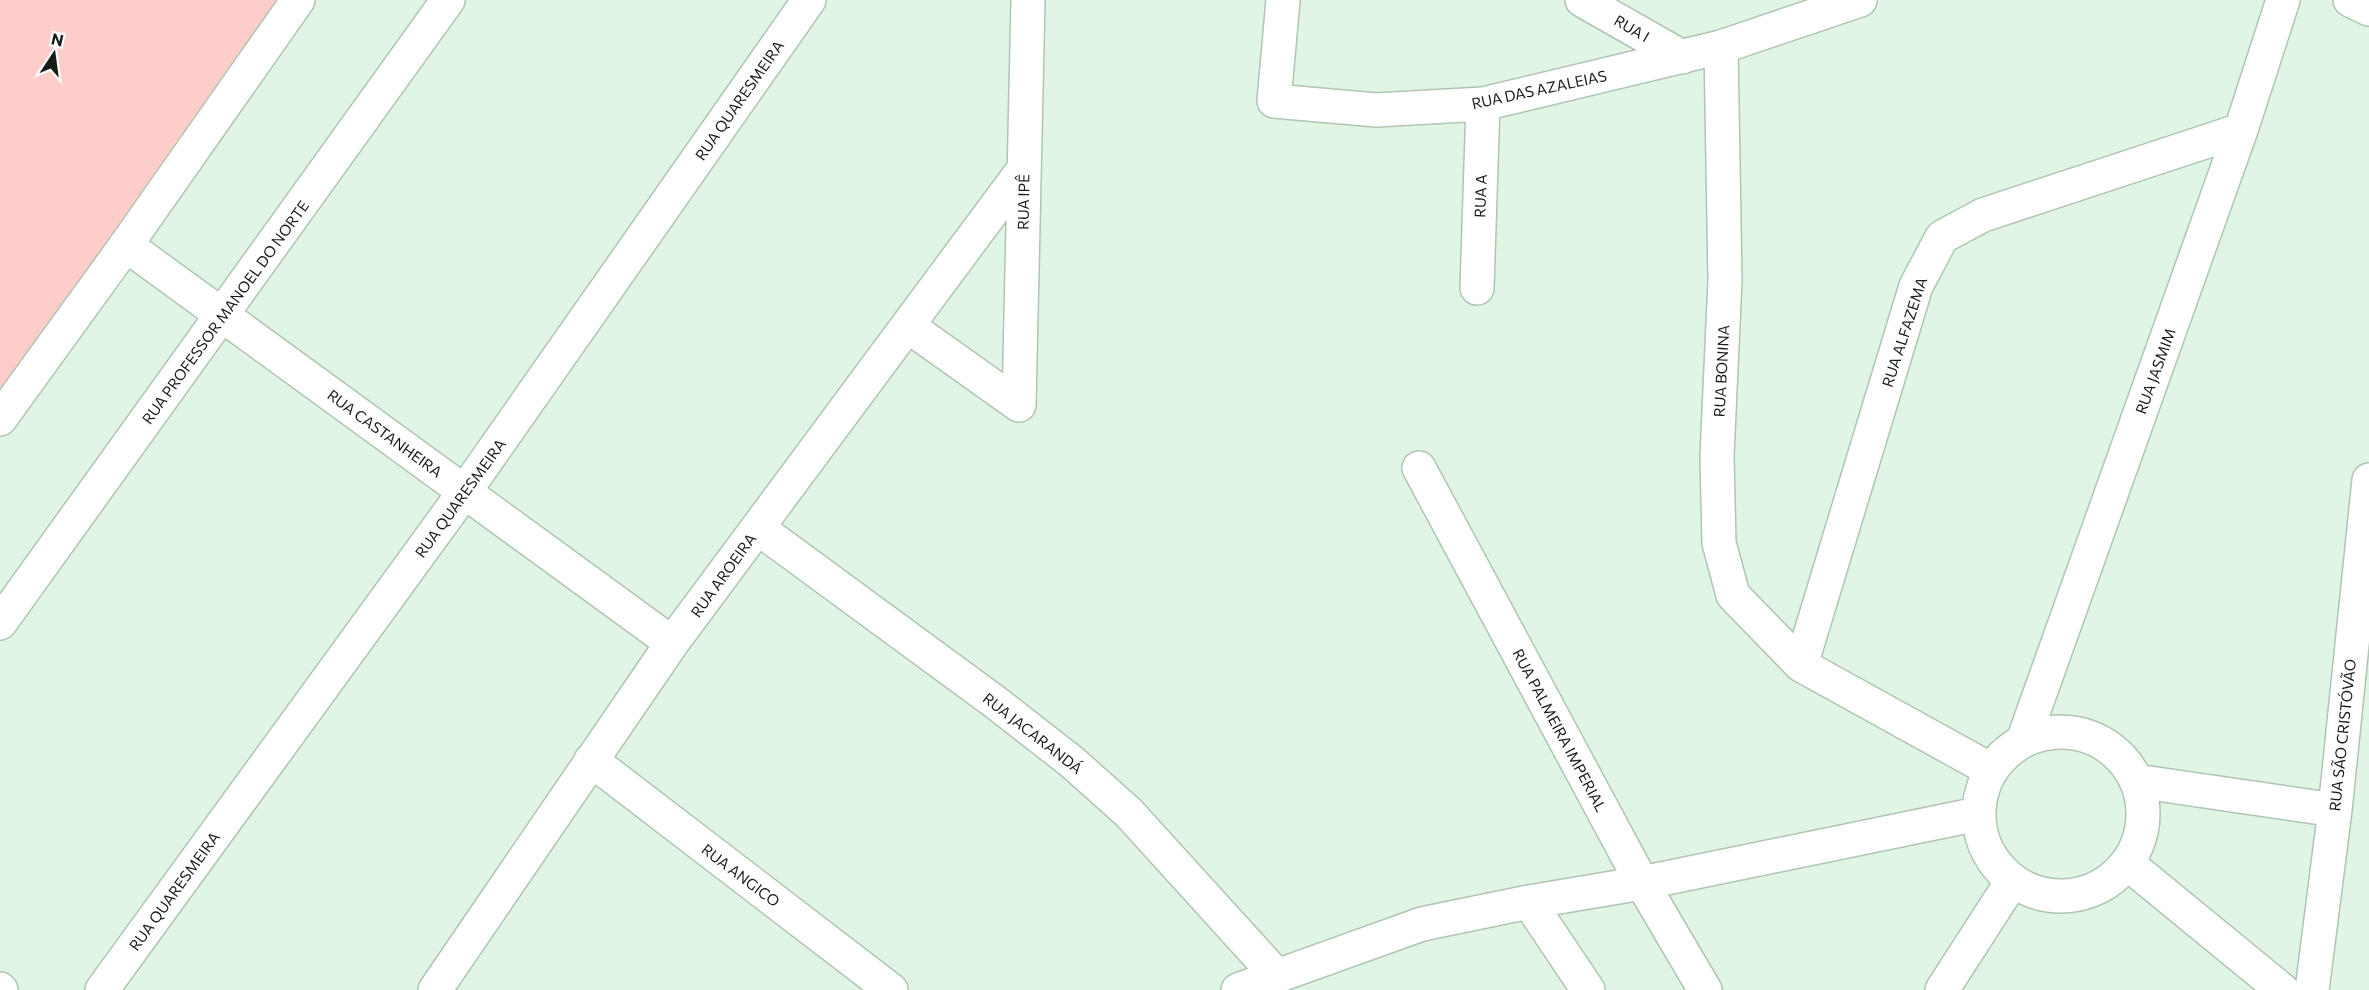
<svg xmlns="http://www.w3.org/2000/svg" width="2369" height="990" font-family="Commissioner,sans-serif">
	<style>
		.green { fill: #fdcdca }
		.lines { fill: none; stroke-linecap: round; stroke-linejoin: round }
		.minor-casing { stroke: #b0c4b3; stroke-width: 36 }
		.major-casing { stroke: #b0c4b3; stroke-width: 36 }
		.minor { stroke: #fff; stroke-width: 33 }
		.major { stroke: #fff; stroke-width: 33 }
		.labels { text-anchor: middle; dominant-baseline: central; stroke-width: 5; stroke-linejoin: round; paint-order: stroke }
		.street-label { font-size: 15px; fill: #161d17; stroke: #fff }
	</style>
	<rect width="100%" height="100%" fill="#e1f5e4"/>
	<path class="green" d="M 0,0 L 301,0 L 0,418 Z"/>
	<g class="lines">
		<g class="minor-casing">
			<path id="minor" d="M 1283,0 L 1274,101 L 1376,110 L 1483,104 L 1721,47 L 1860,0
				M 1582,0 L 1682,57
				M 2350,0 L 2369,9
				M 1721,47 L 1725,280 L 1717,456 L 1719,543 L 1733,595 L 1801,665 L 1991,770
				M 126,245 L 672,643
				M 1477,288 L 1483,104
				M 908,326 L 1019,405
				M 1019,405 L 1028,0
				M 1419,468 L 1642,883 L 1705,990
				M 758,528 L 995,702 L 1072,762 L 1129,813 L 1276,975
				M 0,623 L 448,0
				M 1801,665 L 1916,286 L 1942,237 L 1983,215 L 2241,130
				M1979 814a82 82 0 1 1 164 0a82 82 0 1 1-164 0Z
				M 2023,741 L 2241,130 L 2283,0
				M 591,760 L 891,990
				M 2136,781 L 2335,810
				M 2127,863 L 2282,990
				M 1529,902 L 1588,990
				M 0,989 L 1,990
				M 102,990 L 465,491 L 809,0
				M 435,990 L 672,643 L 1023,170
				M 1238,990 L 1422,924 L 1529,902 L 1642,883 L 1978,814
				M 1942,990 L 2011,883
				M 2312,990 L 2335,810 L 2369,480"/>
		</g>
		<g class="major-casing">
			<path id="major" d="M 0,419 L 126,245 L 298,0"/>
		</g>
		<use href="#minor" class="minor"/>
		<use href="#major" class="major"/>
	</g>
	<g class="labels">
		<g class="street-label">
			<text transform="translate(1632 28) rotate(30)">RUA I</text>
			<text transform="translate(1539 89) rotate(-12)">RUA DAS AZALEIAS</text>
			<text transform="translate(739 100) rotate(-55)">RUA QUARESMEIRA</text>
			<text transform="translate(1480 196) rotate(-88)">RUA A</text>
			<text transform="translate(1023 202) rotate(-89)">RUA IPÊ</text>
			<text transform="translate(225 312) rotate(-54)">RUA PROFESSOR MANOEL DO NORTE</text>
			<text transform="translate(1904 332) rotate(-72)">RUA ALFAZEMA</text>
			<text transform="translate(1721 371) rotate(-87)">RUA BONINA</text>
			<text transform="translate(2155 371) rotate(-70)">RUA JASMIM</text>
			<text transform="translate(385 433) rotate(36)">RUA CASTANHEIRA</text>
			<text transform="translate(460 498) rotate(-54)">RUA QUARESMEIRA</text>
			<text transform="translate(723 575) rotate(-54)">RUA AROEIRA</text>
			<text transform="translate(1560 730) rotate(62)">RUA PALMEIRA IMPERIAL</text>
			<text transform="translate(1033 733) rotate(38)">RUA JACARANDÁ</text>
			<text transform="translate(2342 735) rotate(-84)">RUA SÃO CRISTÓVÃO</text>
			<text transform="translate(741 875) rotate(37)">RUA ANGICO</text>
			<text transform="translate(174 891) rotate(-54)">RUA QUARESMEIRA</text>
		</g>
	</g>
	<g transform="translate(54 54) rotate(13)" stroke="#ffffff" stroke-width="4.5" paint-order="stroke">
	<path d="M0-4.5L10 22L0 15L-10 22Z" fill="#161d17"/>
	<text y="-9" font-size="16" font-weight="bold" text-anchor="middle" fill="#161d17">N</text>
	</g>
</svg>
